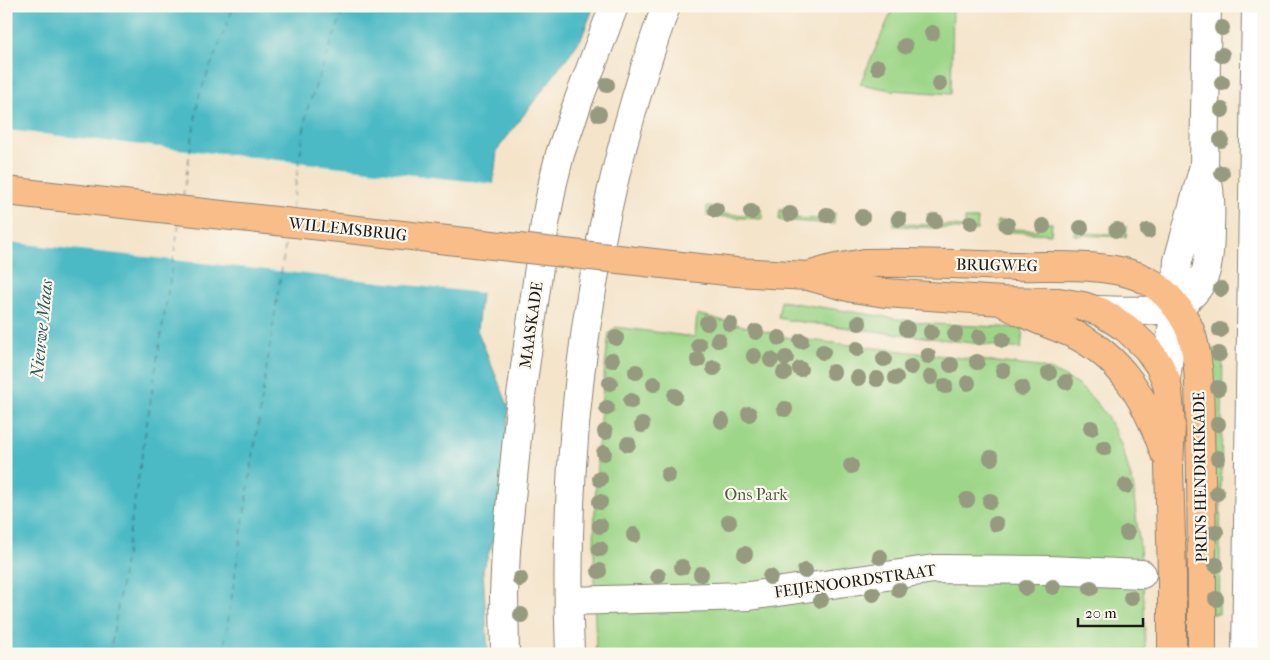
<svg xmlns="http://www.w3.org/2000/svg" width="1270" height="660" font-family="'IM FELL French Canon',serif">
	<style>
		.green { fill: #9ed689; stroke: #5d7952 }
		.water { fill: #4cbac5; stroke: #346b70 }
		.pier { fill: #f4e4ca }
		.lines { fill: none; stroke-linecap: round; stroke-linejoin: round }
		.ferry { stroke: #2f5b60; stroke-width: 1; stroke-dasharray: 6 5; stroke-linecap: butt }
		.minor-casing { stroke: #888073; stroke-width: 30 }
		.major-casing { stroke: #888073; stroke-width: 30 }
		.minor { stroke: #fff; stroke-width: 28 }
		.major { stroke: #f8bd88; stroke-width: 28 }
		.major-bridge-casing { stroke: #888073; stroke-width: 30; stroke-linecap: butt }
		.major-bridge { stroke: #f8bd88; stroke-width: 28 }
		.tree { fill: #969a7f }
		.labels { text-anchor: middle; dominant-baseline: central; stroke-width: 4.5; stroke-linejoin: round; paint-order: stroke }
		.street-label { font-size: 16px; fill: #1c1c1c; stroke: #fbf7ec }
		.park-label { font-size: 16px; fill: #4a5d42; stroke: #fbf7ec }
		.water-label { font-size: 18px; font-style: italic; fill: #2f5b60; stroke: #fbf7ec }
	</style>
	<rect width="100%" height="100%" fill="#fbf7ec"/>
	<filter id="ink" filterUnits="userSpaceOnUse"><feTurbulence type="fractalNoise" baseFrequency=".02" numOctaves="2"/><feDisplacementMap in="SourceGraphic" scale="10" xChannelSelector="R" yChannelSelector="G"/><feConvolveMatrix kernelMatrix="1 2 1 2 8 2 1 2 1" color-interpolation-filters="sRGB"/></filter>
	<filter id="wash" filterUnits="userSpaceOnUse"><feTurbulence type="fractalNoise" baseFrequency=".0096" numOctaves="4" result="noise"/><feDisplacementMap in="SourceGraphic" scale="20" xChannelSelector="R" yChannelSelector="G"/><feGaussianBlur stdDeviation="1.12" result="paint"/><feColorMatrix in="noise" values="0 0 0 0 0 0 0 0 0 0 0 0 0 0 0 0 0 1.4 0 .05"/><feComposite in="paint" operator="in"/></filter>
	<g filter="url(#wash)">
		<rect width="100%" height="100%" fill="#f4e4ca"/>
		<path class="green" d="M 894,6 L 953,6 L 951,94 L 891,90 L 860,84 Z
			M 707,206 L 721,207 L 721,214 L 746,215 L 747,208 L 762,209 L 762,219 L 707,216 Z
			M 780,210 L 796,211 L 796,218 L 821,219 L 822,212 L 835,213 L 834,224 L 779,220 Z
			M 894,215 L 905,216 L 905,224 L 929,225 L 929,217 L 940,218 L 940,225 L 965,227 L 965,219 L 978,219 L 977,230 L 894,226 Z
			M 997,221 L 1012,221 L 1012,229 L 1037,230 L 1038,223 L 1052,223 L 1051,234 L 996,231 Z
			M 1075,224 L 1085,225 L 1085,233 L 1111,234 L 1111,226 L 1127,227 L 1126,237 L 1074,235 Z
			M 781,301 L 931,324 L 1023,328 L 1021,349 L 793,321 L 778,318 Z
			M 697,314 L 791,338 L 1039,367 C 1088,379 1117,421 1128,468 C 1130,475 1133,483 1134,490 C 1134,501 1136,513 1137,524 C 1143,567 1145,610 1145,654 L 594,654 L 596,645 C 591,540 596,437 609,333 L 615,327 L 695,337 Z
			M 1211,349 L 1223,349 L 1219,614 L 1211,614 L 1213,411 Z"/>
		<path class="water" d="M 6,6 L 594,6 L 581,39 L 497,150 L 477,330 L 509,408 L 500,519 L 483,570 L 488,654 L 6,654 Z
			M 1258,427 L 1264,427 L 1264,654 L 1254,654 Z"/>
		<path class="pier" d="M 6,130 L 495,184 L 483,293 L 6,242 Z"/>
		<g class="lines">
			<path class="ferry" d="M 183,196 L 199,96 L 234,6
				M 292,208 L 307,110 L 345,6
				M 110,654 L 179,223
				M 223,654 L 287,234"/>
		</g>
	</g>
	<g filter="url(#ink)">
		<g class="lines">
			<g class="minor-casing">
				<path id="minor" d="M 1096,310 C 1116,310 1158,314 1176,306 C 1209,290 1210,259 1210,227 C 1211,209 1211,192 1206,174
					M 1166,380 L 1175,306 L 1178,261 L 1204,166 L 1207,6
					M 569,601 L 749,596 L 934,569 L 1049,570 L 1142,574
					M 505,654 L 504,595 L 506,550 L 521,396 L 545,224 L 553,182 L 560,154 L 579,99 L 614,6
					M 570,654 C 561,434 591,213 666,6
					M 1246,654 L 1256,6"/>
			</g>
			<g class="major-casing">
				<path id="major" d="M 690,267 L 736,272 L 808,276 L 852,288 L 885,293 L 1002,301 L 1059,302 L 1083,306 L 1101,312 L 1126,328 L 1147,348 L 1159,365 L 1166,380 L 1168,390 L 1171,426 L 1169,466 L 1172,575 L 1172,654
					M 808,276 L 836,268 L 865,263 C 915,262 966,265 1016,266 C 1054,267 1112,262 1146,280 C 1165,289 1182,311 1190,330 C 1201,360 1199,396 1200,427 C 1202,503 1202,578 1202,654
					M 1006,304 C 1026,316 1047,323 1069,332 C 1121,355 1146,400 1164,451"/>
			</g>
			<use href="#minor" class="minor"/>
			<use href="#major" class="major"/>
			<g class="major-bridge-casing">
				<path id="major-bridge" d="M 6,191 L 690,267"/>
			</g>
			<use href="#major-bridge" class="major-bridge"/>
		</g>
		<g class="tree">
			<circle cx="1222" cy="28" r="8"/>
			<circle cx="932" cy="33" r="8"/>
			<circle cx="905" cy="46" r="8"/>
			<circle cx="1222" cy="55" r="8"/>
			<circle cx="878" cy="67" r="8"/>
			<circle cx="1222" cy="83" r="8"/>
			<circle cx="939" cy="84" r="8"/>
			<circle cx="607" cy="85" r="8"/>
			<circle cx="1222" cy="110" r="8"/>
			<circle cx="599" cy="114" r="8"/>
			<circle cx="1221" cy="140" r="8"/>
			<circle cx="1222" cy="173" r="8"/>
			<circle cx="716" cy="210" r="8"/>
			<circle cx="751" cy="212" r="8"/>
			<circle cx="790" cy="214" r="8"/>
			<circle cx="827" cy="215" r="8"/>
			<circle cx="862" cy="217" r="8"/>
			<circle cx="899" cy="219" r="8"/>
			<circle cx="935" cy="221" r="8"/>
			<circle cx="971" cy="223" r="8"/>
			<circle cx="1007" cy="225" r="8"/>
			<circle cx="1043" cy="226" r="8"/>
			<circle cx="1081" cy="228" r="8"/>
			<circle cx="1117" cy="230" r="8"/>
			<circle cx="1148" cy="231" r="8"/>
			<circle cx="1221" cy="289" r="8"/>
			<circle cx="707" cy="323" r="8"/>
			<circle cx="859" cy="323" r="8"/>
			<circle cx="730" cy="324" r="8"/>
			<circle cx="907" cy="329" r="8"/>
			<circle cx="1220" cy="330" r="8"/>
			<circle cx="756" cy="332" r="8"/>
			<circle cx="931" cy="332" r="8"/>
			<circle cx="955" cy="334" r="8"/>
			<circle cx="979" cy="337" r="8"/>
			<circle cx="616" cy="338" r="8"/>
			<circle cx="779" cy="338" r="8"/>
			<circle cx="718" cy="340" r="8"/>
			<circle cx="1003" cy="340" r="8"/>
			<circle cx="801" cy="341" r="8"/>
			<circle cx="699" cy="345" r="8"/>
			<circle cx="857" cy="349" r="8"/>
			<circle cx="823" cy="352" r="8"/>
			<circle cx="1219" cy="354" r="8"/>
			<circle cx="754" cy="356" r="8"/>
			<circle cx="928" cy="356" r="8"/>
			<circle cx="786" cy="358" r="8"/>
			<circle cx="884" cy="359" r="8"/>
			<circle cx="612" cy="360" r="8"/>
			<circle cx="698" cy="360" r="8"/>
			<circle cx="771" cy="360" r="8"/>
			<circle cx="977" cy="362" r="8"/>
			<circle cx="951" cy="365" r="8"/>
			<circle cx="911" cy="367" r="8"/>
			<circle cx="714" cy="368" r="8"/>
			<circle cx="800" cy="369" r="8"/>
			<circle cx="1003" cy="371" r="8"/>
			<circle cx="636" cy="372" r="8"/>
			<circle cx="833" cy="372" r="8"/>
			<circle cx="784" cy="373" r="8"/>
			<circle cx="1049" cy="373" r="8"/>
			<circle cx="931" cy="377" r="8"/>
			<circle cx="858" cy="378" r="8"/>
			<circle cx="896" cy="378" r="8"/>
			<circle cx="877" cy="379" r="8"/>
			<circle cx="1066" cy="382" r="8"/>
			<circle cx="610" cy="383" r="8"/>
			<circle cx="968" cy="383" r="8"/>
			<circle cx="654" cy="384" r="8"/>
			<circle cx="945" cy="386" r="8"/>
			<circle cx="1022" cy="388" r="8"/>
			<circle cx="1218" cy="388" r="8"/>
			<circle cx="675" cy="396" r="8"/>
			<circle cx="631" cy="401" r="8"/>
			<circle cx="607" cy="408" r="8"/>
			<circle cx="785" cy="409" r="8"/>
			<circle cx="749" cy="414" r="8"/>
			<circle cx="722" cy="421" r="8"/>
			<circle cx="1218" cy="424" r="8"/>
			<circle cx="642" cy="425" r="8"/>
			<circle cx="1091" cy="428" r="8"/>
			<circle cx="605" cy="432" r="8"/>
			<circle cx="628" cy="444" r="8"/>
			<circle cx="1104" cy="448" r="8"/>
			<circle cx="604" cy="453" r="8"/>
			<circle cx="991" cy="458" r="8"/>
			<circle cx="1218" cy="458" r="8"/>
			<circle cx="851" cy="466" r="8"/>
			<circle cx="668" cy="475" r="8"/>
			<circle cx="600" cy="479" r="8"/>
			<circle cx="1126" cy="486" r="8"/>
			<circle cx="1217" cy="493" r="8"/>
			<circle cx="967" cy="500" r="8"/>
			<circle cx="990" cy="501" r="8"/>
			<circle cx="600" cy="502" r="8"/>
			<circle cx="729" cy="522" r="8"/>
			<circle cx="996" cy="524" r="8"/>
			<circle cx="600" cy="526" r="8"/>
			<circle cx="1216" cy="532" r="8"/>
			<circle cx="1127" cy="533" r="8"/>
			<circle cx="634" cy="535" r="8"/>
			<circle cx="600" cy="549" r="8"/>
			<circle cx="745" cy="554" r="8"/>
			<circle cx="880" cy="557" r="8"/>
			<circle cx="1216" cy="565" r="8"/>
			<circle cx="682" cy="567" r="8"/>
			<circle cx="599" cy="571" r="8"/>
			<circle cx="805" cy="571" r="8"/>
			<circle cx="701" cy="574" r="8"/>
			<circle cx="658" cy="576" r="8"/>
			<circle cx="770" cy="577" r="8"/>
			<circle cx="520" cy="579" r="8"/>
			<circle cx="1053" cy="587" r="8"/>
			<circle cx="1026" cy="588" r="8"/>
			<circle cx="1091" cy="588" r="8"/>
			<circle cx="899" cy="590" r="8"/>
			<circle cx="873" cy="594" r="8"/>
			<circle cx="1131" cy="598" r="8"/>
			<circle cx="1216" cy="599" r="8"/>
			<circle cx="821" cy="600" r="8"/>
			<circle cx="521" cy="615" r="8"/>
		</g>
	</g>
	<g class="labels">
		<g class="street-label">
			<text transform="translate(348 229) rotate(6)">WILLEMSBRUG</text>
			<text transform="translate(997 265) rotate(1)">BRUGWEG</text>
			<text transform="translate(531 325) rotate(-82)">MAASKADE</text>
			<text transform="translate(1200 477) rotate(-91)">PRINS HENDRIKKADE</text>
			<text transform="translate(855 581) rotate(-8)">FEIJENOORDSTRAAT</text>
		</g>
		<g class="park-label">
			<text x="756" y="494">Ons Park</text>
		</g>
		<g class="water-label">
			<text transform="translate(42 329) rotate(-84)">Nieuwe Maas</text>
		</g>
	</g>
	<rect width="1270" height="660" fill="none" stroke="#fbf7ec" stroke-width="25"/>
	<path d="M1078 618v8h65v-8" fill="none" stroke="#1c1c1c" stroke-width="2.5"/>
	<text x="1085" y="618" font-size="15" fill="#1c1c1c" stroke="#fbf7ec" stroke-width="4" paint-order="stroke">20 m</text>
</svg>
